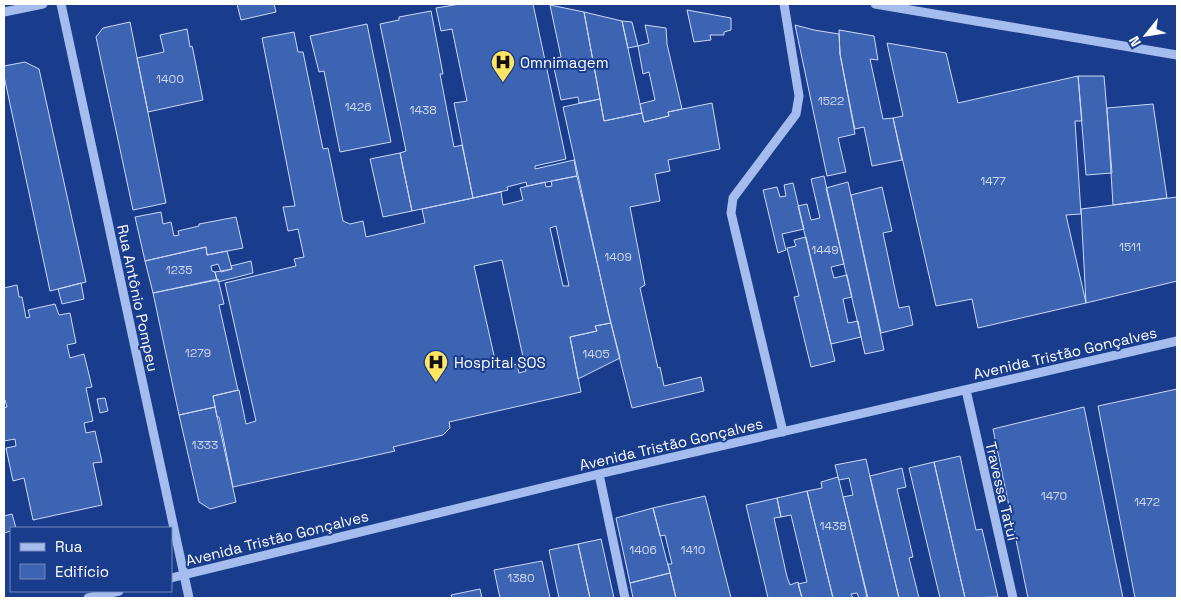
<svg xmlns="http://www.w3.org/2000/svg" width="1181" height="602" font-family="'Space Grotesk',sans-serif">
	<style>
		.building { fill: #3d63b3; stroke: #cadafa; fill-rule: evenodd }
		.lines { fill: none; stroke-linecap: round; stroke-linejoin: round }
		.minor { stroke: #a4bcee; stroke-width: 9 }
		.labels { text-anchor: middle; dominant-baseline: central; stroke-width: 4; stroke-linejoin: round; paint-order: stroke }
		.number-label { font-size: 12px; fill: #ced8ec }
		.poi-label { font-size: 15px; fill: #fff; stroke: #193d8c; text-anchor: start }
		.street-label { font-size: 15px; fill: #fff; stroke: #193d8c }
	</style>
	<rect width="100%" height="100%" fill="#193d8c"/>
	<path class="building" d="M 237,4 L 274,4 L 276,12 L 241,20 Z
		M 460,4 L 533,4 L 566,159 L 535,166 L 535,169 L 574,160 L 577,176 L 527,186 L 526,182 L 507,187 L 508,190 L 473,198 L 454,103 L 467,101 L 452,29 L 441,31 L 436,8 Z
		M 550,5 L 584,12 L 600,99 L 579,103 L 578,97 L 561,100 L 552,59 L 561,57 Z
		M 687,10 L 731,18 L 731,30 L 724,32 L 724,35 L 710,35 L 711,40 L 694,42 Z
		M 431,11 L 443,74 L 440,74 L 453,142 L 454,147 L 462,145 L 473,198 L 412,211 L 400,153 L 406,151 L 380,24 L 399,20 L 399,17 Z
		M 584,12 L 622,21 L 642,113 L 604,121 Z
		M 622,21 L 632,22 L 638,46 L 628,48 Z
		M 130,22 L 166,203 L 133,210 L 96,37 L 103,28 Z
		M 367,24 L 391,142 L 340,152 L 324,71 L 319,72 L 310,36 Z
		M 645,25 L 666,28 L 667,44 L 682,109 L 668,112 L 669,116 L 644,122 L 640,104 L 655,100 L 649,72 L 643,74 L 638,46 L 649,43 Z
		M 795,25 L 814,30 L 839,34 L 840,54 L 855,134 L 838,138 L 846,172 L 827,176 Z
		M 187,29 L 190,47 L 192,46 L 193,50 L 203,100 L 148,112 L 137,58 L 164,52 L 160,35 Z
		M 839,30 L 874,36 L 878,60 L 870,59 L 883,119 L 893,118 L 902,160 L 872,166 L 864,127 L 855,129 L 854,125 L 840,54 Z
		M 294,32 L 298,52 L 303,52 L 323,149 L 328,148 L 343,221 L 350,224 L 363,221 L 366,237 L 425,223 L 422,209 L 501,192 L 503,205 L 523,200 L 520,188 L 545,182 L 546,187 L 552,186 L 551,181 L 577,176 L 611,323 L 595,326 L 597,331 L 570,337 L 581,392 L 449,422 L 450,428 L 443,435 L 393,447 L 395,451 L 233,487 L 219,417 L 217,417 L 213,396 L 239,390 L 246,424 L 256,421 L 225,283 L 296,266 L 294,259 L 304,257 L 298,229 L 288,231 L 283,207 L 295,206 L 262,38 ZM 556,226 L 569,286 L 563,286 L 550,228 ZM 502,260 L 526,371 L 519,373 L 517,364 L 497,369 L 474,266 Z
		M 887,43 L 946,53 L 958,103 L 1078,76 L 1082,121 L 1075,121 L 1081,214 L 1066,215 L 1086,303 L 978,328 L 972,299 L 936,306 L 893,118 L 903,116 Z
		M 25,62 L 39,69 L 86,282 L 50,291 L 4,76 L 4,66 Z
		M 1078,76 L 1104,76 L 1112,173 L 1086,175 Z
		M 600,99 L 604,121 L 642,113 L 644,122 L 669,116 L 668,112 L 712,103 L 720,149 L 668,160 L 670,171 L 655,174 L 660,201 L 630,207 L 645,285 L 640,288 L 658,368 L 660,367 L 664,386 L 701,377 L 704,391 L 632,408 L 609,316 L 563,107 Z
		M 1153,104 L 1167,198 L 1113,205 L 1107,108 Z
		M 400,153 L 412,211 L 383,217 L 370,159 Z
		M 824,176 L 844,264 L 831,267 L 834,278 L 847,275 L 852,297 L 843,299 L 848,323 L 858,321 L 861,337 L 831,344 L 798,206 L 807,204 L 811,220 L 820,218 L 811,179 Z
		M 848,182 L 884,350 L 865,354 L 826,188 Z
		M 793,183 L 804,229 L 782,234 L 786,250 L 778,253 L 763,190 L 777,187 L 780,197 L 786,196 L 784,185 Z
		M 882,187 L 892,231 L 883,233 L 899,308 L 909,306 L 913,325 L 881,333 L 851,195 Z
		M 1177,197 L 1177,281 L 1086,303 L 1081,209 Z
		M 161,212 L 163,224 L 171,222 L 174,236 L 179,235 L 178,231 L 199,226 L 199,224 L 236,217 L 243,248 L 207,255 L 206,247 L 145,261 L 135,217 Z
		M 806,237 L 835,361 L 811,367 L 794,297 L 799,296 L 787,248 L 796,246 L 794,240 Z
		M 206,247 L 207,255 L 227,251 L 232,269 L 221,272 L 218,264 L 211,266 L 212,271 L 215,272 L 217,280 L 153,293 L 145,261 Z
		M 251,261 L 253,273 L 218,282 L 217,280 L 215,272 L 232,269 L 231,266 Z
		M 218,279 L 224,304 L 219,305 L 238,390 L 213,396 L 215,407 L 179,415 L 153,293 Z
		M 81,283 L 84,299 L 62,304 L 58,289 Z
		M 17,285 L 19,297 L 22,297 L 26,318 L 30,317 L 28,310 L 55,304 L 59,315 L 70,313 L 76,343 L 67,345 L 70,358 L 84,354 L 92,387 L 86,388 L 93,421 L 84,423 L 86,433 L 95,431 L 102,462 L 93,463 L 102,505 L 33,520 L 24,478 L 13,481 L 6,448 L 16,446 L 15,439 L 4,441 L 4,408 L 7,407 L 5,400 L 4,400 L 4,288 Z
		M 611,323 L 620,358 L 578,379 L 570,337 L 597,331 L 595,326 Z
		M 1177,389 L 1177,598 L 1135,598 L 1098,406 Z
		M 105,398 L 108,411 L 100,413 L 97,399 Z
		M 215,407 L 236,502 L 210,509 L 199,502 L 179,415 Z
		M 1084,407 L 1123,598 L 1028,598 L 993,429 Z
		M 960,456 L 976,530 L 982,529 L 998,597 L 965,598 L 934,462 Z
		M 866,459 L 874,495 L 899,598 L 868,598 L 843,497 L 853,495 L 849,478 L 839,480 L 838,477 L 835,465 Z
		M 934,462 L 965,598 L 940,598 L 909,468 Z
		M 902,468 L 906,487 L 897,489 L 913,557 L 909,558 L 919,598 L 899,598 L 870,476 Z
		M 838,477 L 845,504 L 867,597 L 859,598 L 857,593 L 851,594 L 853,598 L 833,598 L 807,491 L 822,488 L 821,482 Z
		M 807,491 L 833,598 L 802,598 L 798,584 L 807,582 L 791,515 L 781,517 L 777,498 Z
		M 705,496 L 731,598 L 676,598 L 668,564 L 672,564 L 665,535 L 660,536 L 653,508 Z
		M 777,498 L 781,517 L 774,518 L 787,577 L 790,585 L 798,582 L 802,598 L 768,598 L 746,505 Z
		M 653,508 L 670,573 L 630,583 L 616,518 Z
		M 12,514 L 16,528 L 11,528 L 11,531 L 4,533 L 4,516 Z
		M 601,539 L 614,598 L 590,598 L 578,544 Z
		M 578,544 L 590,598 L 559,598 L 549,550 Z
		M 542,561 L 550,598 L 500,598 L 494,570 Z
		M 670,573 L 676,598 L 633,598 L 630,583 Z
		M 480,589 L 482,598 L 452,598 L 451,595 Z"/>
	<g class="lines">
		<path class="minor" d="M 61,4 L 189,598
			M 875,4 L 1177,55
			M 4,12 L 43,4
			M 966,390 L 1013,598
			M 783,432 L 731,213 L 733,198 L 796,114 L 799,96 L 784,4
			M 599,474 L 625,598
			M 171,578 L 599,474 L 1177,341
			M 88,598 L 119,591"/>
	</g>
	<defs>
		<g id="hospital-pin" transform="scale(1.25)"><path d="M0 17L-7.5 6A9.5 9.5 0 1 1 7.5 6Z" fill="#ffe561" stroke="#193d8c"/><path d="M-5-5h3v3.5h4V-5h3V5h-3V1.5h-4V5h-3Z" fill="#111"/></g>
	</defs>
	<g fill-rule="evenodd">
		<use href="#hospital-pin" x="503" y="62"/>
		<use href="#hospital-pin" x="436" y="362"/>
	</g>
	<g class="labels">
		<g class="number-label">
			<text x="170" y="79">1400</text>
			<text x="831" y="101">1522</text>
			<text x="358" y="107">1426</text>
			<text x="423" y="110">1438</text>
			<text x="993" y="181">1477</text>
			<text x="1130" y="247">1511</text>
			<text x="825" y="250">1449</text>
			<text x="618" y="257">1409</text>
			<text x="179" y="270">1235</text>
			<text x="198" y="353">1279</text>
			<text x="596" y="354">1405</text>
			<text x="205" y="445">1333</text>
			<text x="1054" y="496">1470</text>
			<text x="1147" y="502">1472</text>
			<text x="833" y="526">1438</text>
			<text x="643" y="550">1406</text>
			<text x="693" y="550">1410</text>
			<text x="521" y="578">1380</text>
		</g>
		<g class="poi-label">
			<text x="520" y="62">Omnimagem</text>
			<text x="454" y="362">Hospital SOS</text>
		</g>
		<g class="street-label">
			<text transform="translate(138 298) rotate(78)">Rua Antônio Pompeu</text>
			<text transform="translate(1065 353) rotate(-13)">Avenida Tristão Gonçalves</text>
			<text transform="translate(671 444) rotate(-13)">Avenida Tristão Gonçalves</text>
			<text transform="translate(1002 491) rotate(77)">Travessa Tatuí</text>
			<text transform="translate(277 538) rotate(-14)">Avenida Tristão Gonçalves</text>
		</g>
	</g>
	<rect width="1181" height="602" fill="none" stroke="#ffffff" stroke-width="10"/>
	<rect x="10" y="527" width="162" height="65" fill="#193d8c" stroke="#758bba"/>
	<rect x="20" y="543" width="25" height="8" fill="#a4bcee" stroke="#758bba"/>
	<text x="55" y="552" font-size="15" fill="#ffffff">Rua</text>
	<rect x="20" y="564" width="25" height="15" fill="#3d63b3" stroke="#758bba"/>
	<text x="55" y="577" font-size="15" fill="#ffffff">Edifício</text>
	<g transform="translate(1146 35) rotate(240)" stroke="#193d8c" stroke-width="4" paint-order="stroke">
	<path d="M0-4L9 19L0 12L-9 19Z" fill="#ffffff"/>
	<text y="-8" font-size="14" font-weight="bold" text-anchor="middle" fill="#ffffff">N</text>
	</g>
</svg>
